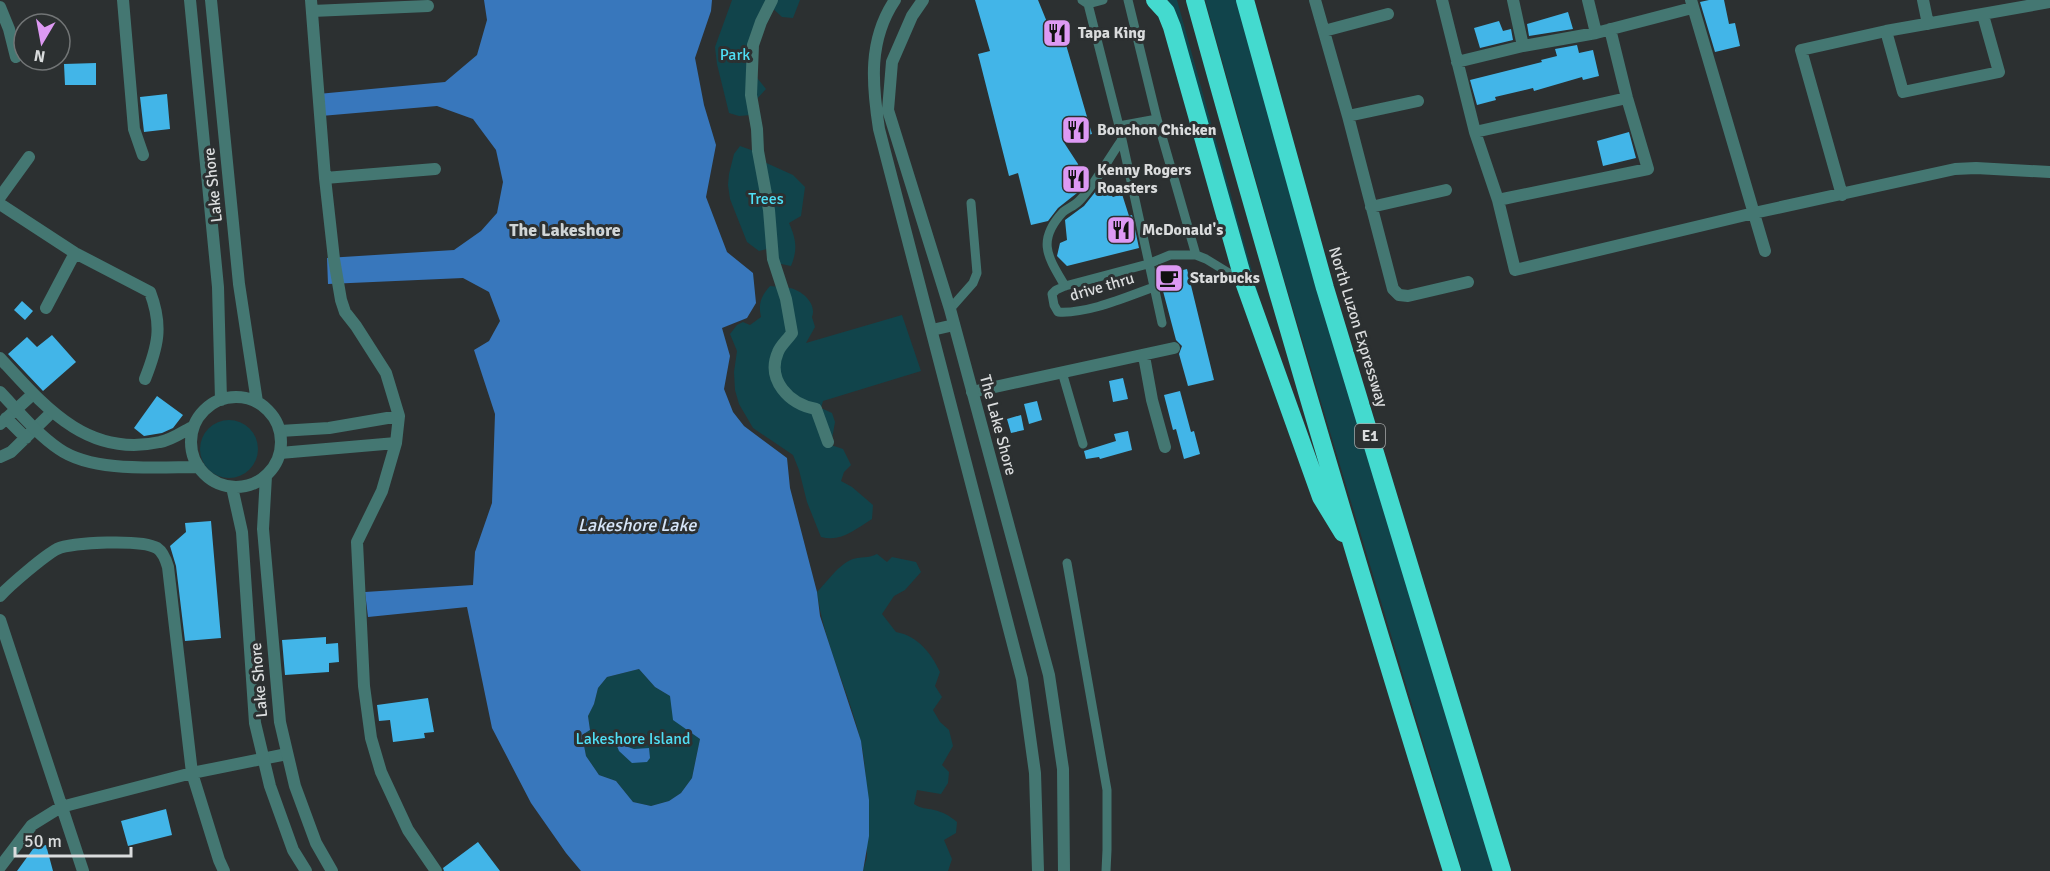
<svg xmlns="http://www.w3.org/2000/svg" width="2050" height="871" font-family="Signika,sans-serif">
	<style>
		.green { fill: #11444b }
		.water { fill: #3877bc; fill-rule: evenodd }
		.building { fill: #42b5e8 }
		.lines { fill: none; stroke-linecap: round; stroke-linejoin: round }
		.service { stroke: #447772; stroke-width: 9 }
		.pedestrian { stroke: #447772; stroke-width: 12 }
		.minor { stroke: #447772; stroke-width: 12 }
		.tertiary { stroke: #447772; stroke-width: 12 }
		.motorway { stroke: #44dacf; stroke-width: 18 }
		.labels { text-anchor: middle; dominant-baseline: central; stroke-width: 6; stroke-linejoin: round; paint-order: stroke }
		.shield { fill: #2c3031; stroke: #a6a8a9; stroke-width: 1.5 }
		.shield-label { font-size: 15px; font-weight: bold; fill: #dadcdd }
		.poi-label { font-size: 16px; font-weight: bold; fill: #dadcdd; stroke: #2c3031; text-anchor: start }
		.park-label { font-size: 16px; fill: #4fdff5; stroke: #2c3031 }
		.street-label { font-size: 16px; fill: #dadcdd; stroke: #2c3031 }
		.neighbourhood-label { font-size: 18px; font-weight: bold; fill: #d0d5d6; stroke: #2c3031 }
		.water-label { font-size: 18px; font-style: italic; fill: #d6e5f8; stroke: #2c3031 }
	</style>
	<rect width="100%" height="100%" fill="#2c3031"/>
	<path class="green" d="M 732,0 L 800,0 L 793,18 L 782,17 L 769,5 L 750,35 L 754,74 L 766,89 L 754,102 L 751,115 L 739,116 L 729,113 L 717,64 L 715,47 Z
		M 1168,0 L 1177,0 L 1263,311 L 1261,314 L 1173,10 Z
		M 1205,0 L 1238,0 L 1494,871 L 1462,871 L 1281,269 Z
		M 740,146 L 754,151 L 762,161 L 793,175 L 805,187 L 801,216 L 789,223 C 796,239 798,249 791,266 L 776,263 L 767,249 L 759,251 L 747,242 L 730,199 L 728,185 L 729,174 L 734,154 Z
		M 770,286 C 776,287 784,286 790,288 C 803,291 817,304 812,317 L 815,327 L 806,343 L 902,315 L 921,371 L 823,401 L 821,408 L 832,413 L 835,422 L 831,445 L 843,449 L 851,465 L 844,472 L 841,481 L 852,487 L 873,505 L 872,519 C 854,530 842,542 821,537 L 807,502 L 799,470 L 793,455 L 753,428 L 739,404 L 735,390 L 734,372 L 737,351 L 730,334 L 737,325 L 743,322 L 750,325 L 761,317 C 758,304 761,296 770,286 Z
		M200 449a29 29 0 1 1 58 0a29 29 0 1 1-58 0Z
		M 877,554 L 887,562 L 892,557 L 916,562 L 921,572 L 905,590 L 894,596 L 882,614 L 896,632 C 918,636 931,653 940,672 L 935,686 L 942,697 L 933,710 L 940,722 L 949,730 L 953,746 L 942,765 L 949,772 L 948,783 L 941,794 L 917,790 L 914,804 C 921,809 926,808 934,810 C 943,812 950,816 957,822 L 956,833 L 944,840 L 952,859 L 948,871 L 863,871 L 867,857 C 866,819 869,779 861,742 C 849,691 824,644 817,592 C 827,582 840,563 853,559 C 862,556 867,559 877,554 Z
		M 639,669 L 655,687 L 670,696 L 687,729 L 700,739 L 692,778 L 681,793 L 669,801 L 651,806 L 633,802 L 616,781 L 599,775 L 586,756 L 582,735 L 590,730 L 588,716 L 594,704 L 598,688 L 607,677 Z"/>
	<path class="water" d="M 484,0 L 712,0 L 711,11 L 695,58 L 704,105 L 716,145 L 706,197 L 727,252 L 753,273 L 756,303 L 747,318 L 722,328 L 730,356 L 724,389 L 733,412 L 744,426 L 787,458 L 790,488 L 817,592 L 820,616 L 861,741 L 869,800 L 869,836 L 863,871 L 581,871 L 566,853 L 531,803 L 492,728 L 467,607 L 368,617 L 365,592 L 473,585 L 475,552 L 492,503 L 495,414 L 474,350 L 489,341 L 500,321 L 489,292 L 463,278 L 328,284 L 327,258 L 454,250 L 481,231 L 497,213 L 503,182 L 496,150 L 473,119 L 437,106 L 321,116 L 318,94 L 445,82 L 477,55 L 487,20 ZM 639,669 L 655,687 L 670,696 L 673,720 L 700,739 L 692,778 L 681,793 L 669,801 L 651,806 L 633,802 L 616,781 L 599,775 L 586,756 L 582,735 L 590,730 L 588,716 L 594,704 L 598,688 L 607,677 Z
		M 619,744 L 634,749 L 649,748 L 650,758 L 647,762 L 632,763 L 619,751 L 617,746 Z"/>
	<path class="building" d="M 975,0 L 1038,0 L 1049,27 L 1060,24 L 1092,134 L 1063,141 L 1078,164 L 1080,175 L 1077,193 L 1058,208 L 1048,221 L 1031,225 L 1018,173 L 1009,176 L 978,54 L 990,51 Z
		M 1709,0 L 1724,0 L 1729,24 L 1735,23 L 1740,46 L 1715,52 L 1700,2 Z
		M 1568,12 L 1573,29 L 1529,36 L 1527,24 Z
		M 1499,21 L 1503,31 L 1511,29 L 1513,40 L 1480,48 L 1474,28 Z
		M 1577,45 L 1579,53 L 1593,50 L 1599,76 L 1583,80 L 1582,77 L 1534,91 L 1533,88 L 1495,97 L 1496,100 L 1477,105 L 1470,80 L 1542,62 L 1541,60 L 1557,56 L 1555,49 Z
		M 96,63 L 96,85 L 65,85 L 64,64 Z
		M 167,94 L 170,129 L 144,132 L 140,97 Z
		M 1629,132 L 1636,158 L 1603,166 L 1597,141 Z
		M 1102,190 L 1108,192 L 1113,197 L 1122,194 L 1129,216 L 1132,215 L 1139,248 L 1067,266 L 1057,256 L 1060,243 L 1067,240 L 1065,220 L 1084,206 L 1096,191 Z
		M 1187,269 L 1214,380 L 1188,386 L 1179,354 L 1182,346 L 1176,340 L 1159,276 Z
		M 22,301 L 33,311 L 25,320 L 14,310 Z
		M 52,335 L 76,362 L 43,391 L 8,354 L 27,337 L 37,347 Z
		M 1123,378 L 1128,399 L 1113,402 L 1109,381 Z
		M 1180,391 L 1191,432 L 1194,431 L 1200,454 L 1184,459 L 1176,429 L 1173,430 L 1164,395 Z
		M 157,396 L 183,415 L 173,428 L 162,433 L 144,436 L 134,428 Z
		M 1037,401 L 1042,420 L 1029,424 L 1024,404 Z
		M 1021,415 L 1024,430 L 1011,433 L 1007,419 Z
		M 1128,431 L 1132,450 L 1100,459 L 1099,457 L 1086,459 L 1084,451 L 1116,441 L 1114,434 Z
		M 211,521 L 221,638 L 185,641 L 176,566 L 170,546 L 186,532 L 185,523 Z
		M 326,637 L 326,644 L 338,643 L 339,662 L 329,663 L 329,672 L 285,675 L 282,640 Z
		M 428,698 L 434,732 L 424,733 L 425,738 L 393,742 L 390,720 L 379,721 L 377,705 Z
		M 166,809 L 172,835 L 128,846 L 121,821 Z
		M 478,842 L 500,871 L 444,871 L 443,868 Z
		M 46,845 L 53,871 L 17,871 L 33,849 Z"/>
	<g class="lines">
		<path class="service" d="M 1082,0 L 1088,4 L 1119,126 L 1162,323
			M 1128,0 L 1157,119 L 1196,255
			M 1088,4 L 1103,0
			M 1119,126 L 1157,119
			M 1065,286 C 1048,257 1036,241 1063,212 C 1068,208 1074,206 1079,201 C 1093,187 1109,158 1121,141
			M 1154,287 C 1126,297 1088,314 1058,312 L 1054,305 L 1052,294 L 1056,290 L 1065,286 L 1148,264 L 1170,255 L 1196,255 L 1206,259 L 1242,281
			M 950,309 L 973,283 L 977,273 L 971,203
			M 1062,372 L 1083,444
			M 1067,563 L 1107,790 L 1107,850 L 1106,871"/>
		<path class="pedestrian" d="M 772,0 L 761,22 L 753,45 L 751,95 L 757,129 L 758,151 L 769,210 L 773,259 L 786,299 L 792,333 C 788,339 780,346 778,352 C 766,380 789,404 816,409 L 828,442"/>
		<path class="minor" d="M 123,0 L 134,129 L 143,155
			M 311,0 L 325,178 L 334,259 L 341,300 L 345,312 L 356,326 L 386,373 L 399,416 L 396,443 L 382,491 L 357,542 L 364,686 L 371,738 L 381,772 L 408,830 L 436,871
			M 1315,0 L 1348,116 L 1393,289 L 1399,295 L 1408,296 L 1468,282
			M 1442,0 L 1475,132 L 1498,200 L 1515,270 L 1754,213 L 1955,169 L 1976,168 L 2050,172
			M 1513,0 L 1523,46
			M 1588,0 L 1596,33
			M 1691,0 L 1765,251
			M 1923,0 L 1928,24
			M 0,7 L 9,29 L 16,57
			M 312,11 L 428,6
			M 1324,31 L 1388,14
			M 1886,31 L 1903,92 L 1999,72 L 1983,15
			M 1457,62 L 1523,46 L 1596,33 L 1692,8
			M 1348,116 L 1418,101
			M 1475,132 L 1627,98
			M 325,178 L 435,169
			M 1842,195 L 1801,50 L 1886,31 L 2050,2
			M 0,197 L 29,157
			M 1498,200 L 1648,169 L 1627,98 L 1610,29
			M 0,204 L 75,253 L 150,292 C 163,326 158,346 145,379
			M 1371,207 L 1446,190
			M 46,308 L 75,253
			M 932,330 L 954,325
			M 1144,356 L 1152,400 L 1165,447
			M 972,392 L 1174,348
			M 6,418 L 26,438
			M 0,424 L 33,394
			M 280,431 L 329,428 L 399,416
			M 280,453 L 396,443
			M 0,457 L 11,452 L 52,412
			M 0,596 C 10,585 44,556 57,549 C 72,542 142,539 157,548 C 163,552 166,560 168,567 L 192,773 L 219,860 L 224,871
			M 0,620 L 83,871
			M 0,867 L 32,825 L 61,807 L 192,773 L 287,754"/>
		<path class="tertiary" d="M 190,0 L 218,287 L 221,400
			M 211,0 L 239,284 L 257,402
			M 895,0 C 868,40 872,84 879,129 L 1022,679 L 1035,773 L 1038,871
			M 923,0 L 912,16 L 892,62 L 888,110 L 950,309 L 1049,675 L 1063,769 L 1064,871
			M 0,358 C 45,407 87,458 160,442 C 172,440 184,431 194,426
			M 0,392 C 19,412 37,434 59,449 C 93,473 159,467 199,467
			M191 442a45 45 0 1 1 90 0a45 45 0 1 1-90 0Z
			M 266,476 L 263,529 L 280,722 L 295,786 L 316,843 L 332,871
			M 232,487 L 242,532 L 255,723 L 270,786 L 293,850 L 306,871"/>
		<path class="motorway" d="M 1155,0 L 1166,12 L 1172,27 L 1244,282 L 1321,497 L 1343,533
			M 1195,0 C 1276,292 1362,582 1452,871
			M 1245,0 L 1325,288 L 1502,871"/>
	</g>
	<defs>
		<g id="restaurant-square" transform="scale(1.5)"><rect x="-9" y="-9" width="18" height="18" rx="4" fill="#dd99f3" stroke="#2c3031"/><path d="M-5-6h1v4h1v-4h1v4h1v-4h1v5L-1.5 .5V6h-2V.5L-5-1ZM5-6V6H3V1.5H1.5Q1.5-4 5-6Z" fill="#111"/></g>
		<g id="cafe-square" transform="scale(1.5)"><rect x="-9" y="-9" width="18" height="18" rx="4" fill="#dd99f3" stroke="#2c3031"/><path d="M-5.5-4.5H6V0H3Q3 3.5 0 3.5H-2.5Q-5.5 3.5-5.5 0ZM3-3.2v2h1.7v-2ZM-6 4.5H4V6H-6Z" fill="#111"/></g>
	</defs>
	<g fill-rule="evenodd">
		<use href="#restaurant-square" x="1057" y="33"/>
		<use href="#restaurant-square" x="1076" y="130"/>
		<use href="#restaurant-square" x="1076" y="179"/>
		<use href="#restaurant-square" x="1121" y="230"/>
		<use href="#cafe-square" x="1169" y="278"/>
	</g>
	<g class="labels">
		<rect class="shield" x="1355" y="424" width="30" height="24" rx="4.5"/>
		<g class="shield-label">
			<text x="1370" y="436">E1</text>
		</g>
		<g class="poi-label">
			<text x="1078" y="33">Tapa King</text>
			<text x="1097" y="130">Bonchon Chicken</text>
			<text x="1097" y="170">Kenny Rogers<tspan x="1097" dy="18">Roasters</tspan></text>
			<text x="1142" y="230">McDonald's</text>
			<text x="1190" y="278">Starbucks</text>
		</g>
		<g class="park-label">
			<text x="735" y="55">Park</text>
			<text x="766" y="199">Trees</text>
			<text x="633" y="739">Lakeshore Island</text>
		</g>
		<g class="street-label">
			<text transform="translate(213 185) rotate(-96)">Lake Shore</text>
			<text transform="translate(1102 287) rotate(-16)">drive thru</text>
			<text transform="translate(1358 327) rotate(73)">North Luzon Expressway</text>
			<text transform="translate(998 425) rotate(75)">The Lake Shore</text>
			<text transform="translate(259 680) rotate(-95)">Lake Shore</text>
		</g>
		<g class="neighbourhood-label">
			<text x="565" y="230">The Lakeshore</text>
		</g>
		<g class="water-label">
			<text x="637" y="525">Lakeshore Lake</text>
		</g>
	</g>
	<g transform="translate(42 42) rotate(190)"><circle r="28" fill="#2c3031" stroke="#727576" stroke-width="1.5"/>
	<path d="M0-4.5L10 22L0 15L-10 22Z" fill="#dd99f3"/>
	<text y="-9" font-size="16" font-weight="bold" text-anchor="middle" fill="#dadcdd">N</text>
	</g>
	<path d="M15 847v9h116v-9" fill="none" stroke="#dadcdd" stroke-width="3"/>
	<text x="24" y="847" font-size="18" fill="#dadcdd" stroke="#2c3031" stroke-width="4.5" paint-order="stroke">50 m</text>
</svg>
